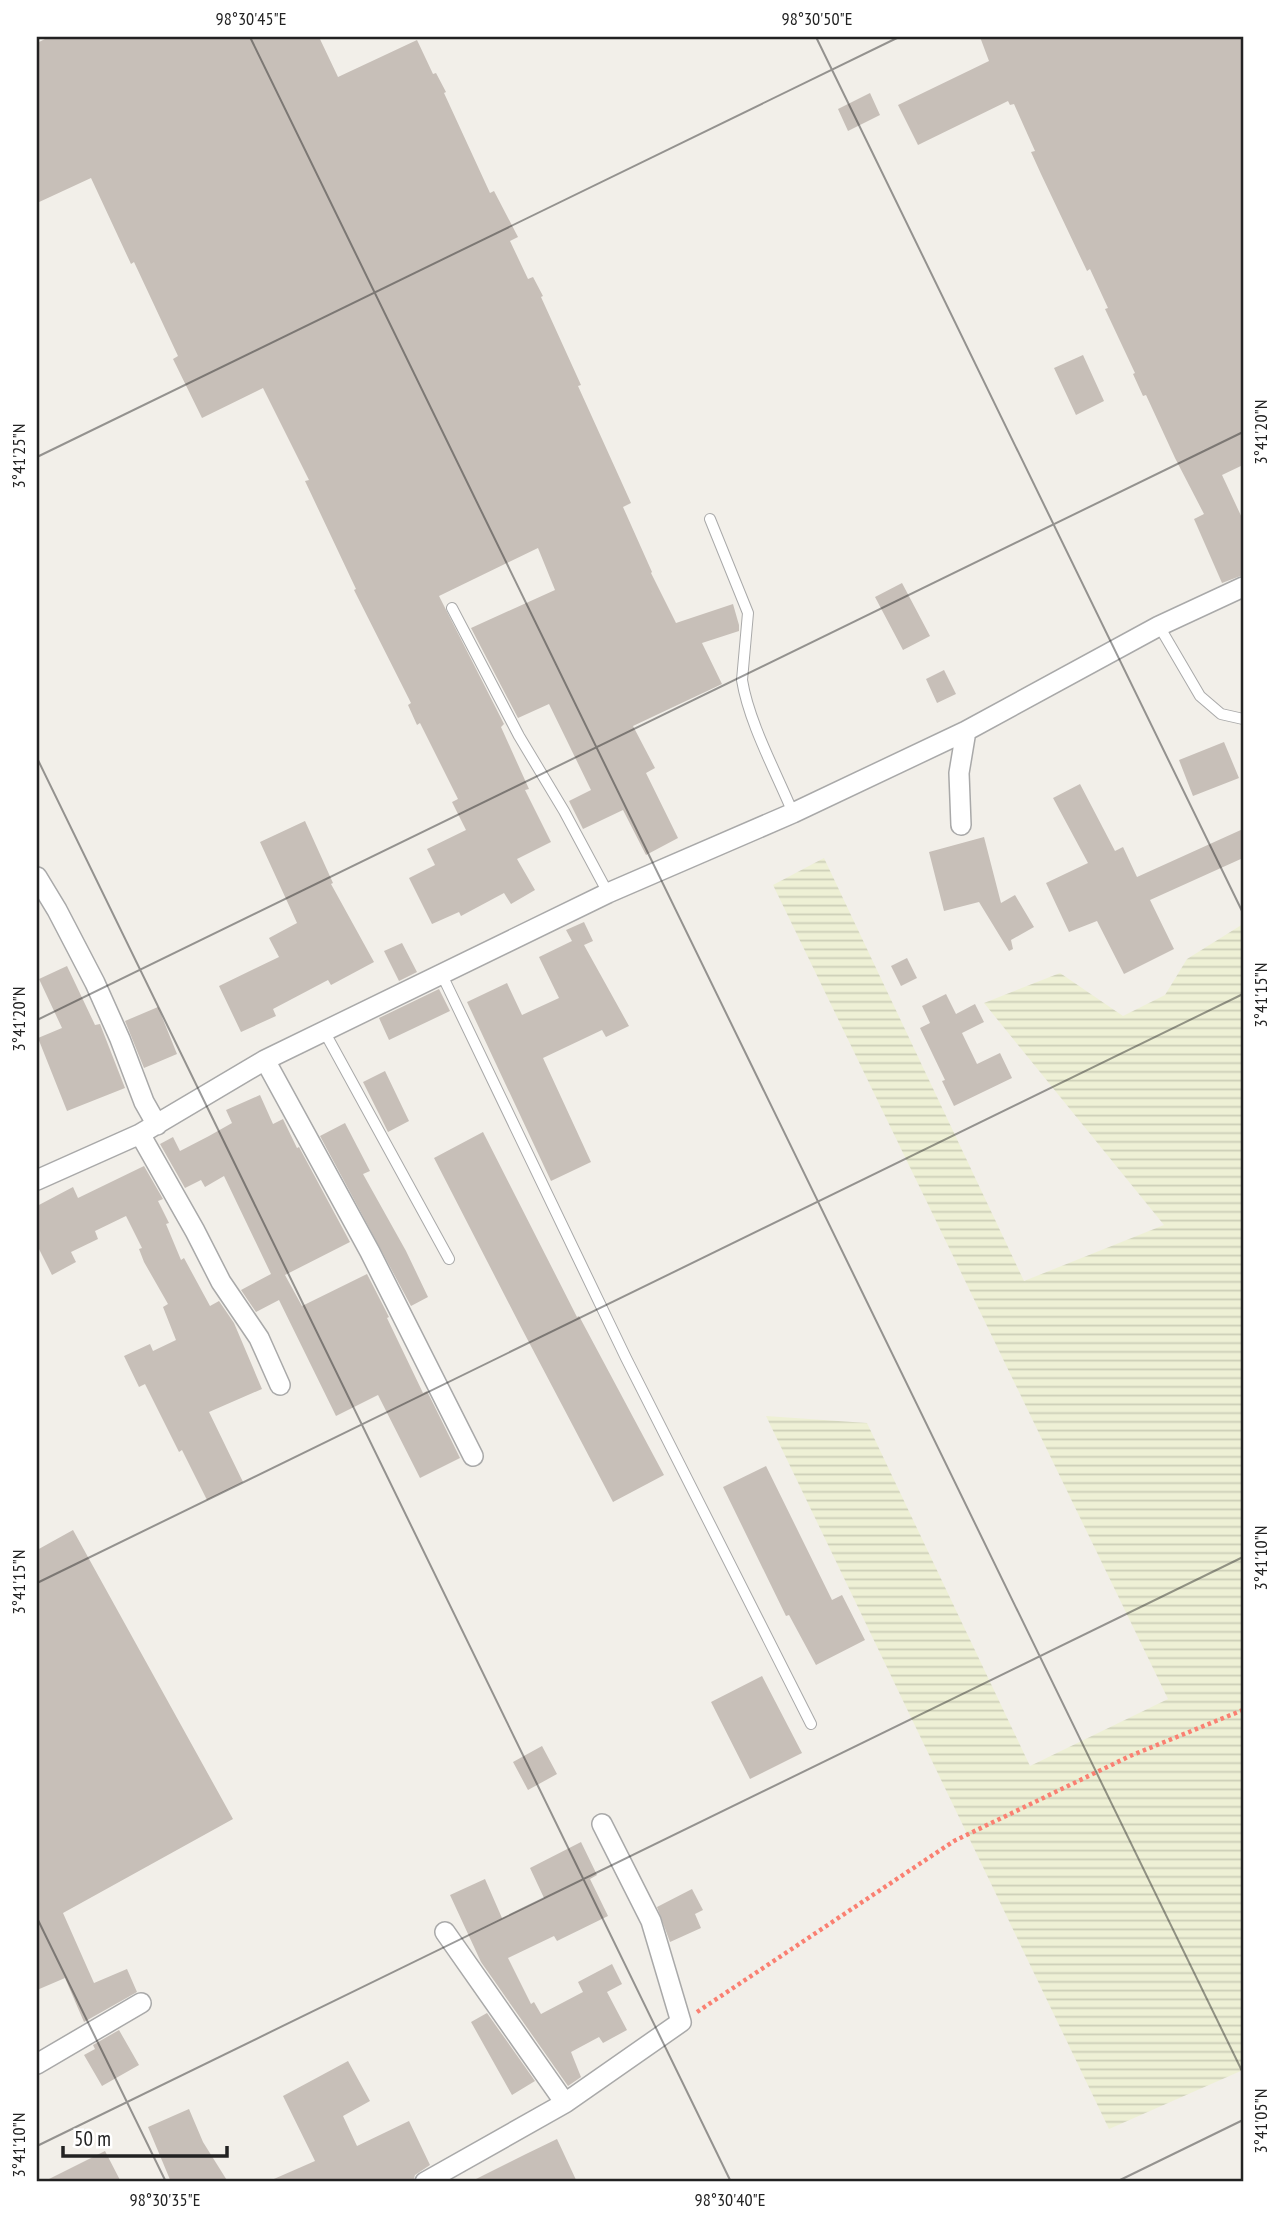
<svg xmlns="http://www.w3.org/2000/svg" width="1280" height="2219" font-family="'PT Sans Narrow',sans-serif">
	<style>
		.farmland { fill: url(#farmland-rules) }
		.building { fill: #c7bfb8 }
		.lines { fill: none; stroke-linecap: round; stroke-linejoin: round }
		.lane-casing { stroke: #a9a9a9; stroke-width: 12 }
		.street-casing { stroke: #a9a9a9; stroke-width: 22 }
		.path { stroke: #fa8072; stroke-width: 4.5; stroke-dasharray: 3.5 3.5; stroke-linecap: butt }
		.lane { stroke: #fff; stroke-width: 10 }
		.street { stroke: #fff; stroke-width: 19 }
		.ticks { fill: none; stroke: #222; stroke-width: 2; stroke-opacity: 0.45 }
		.neatline { fill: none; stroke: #222; stroke-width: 2.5 }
		.ticks-label { font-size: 18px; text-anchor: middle; fill: #222 }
	</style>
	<defs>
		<pattern id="farmland-rules" width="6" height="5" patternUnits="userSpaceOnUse" patternTransform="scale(1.75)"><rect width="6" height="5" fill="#eef0d5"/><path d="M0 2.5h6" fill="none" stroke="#ccceb7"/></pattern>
	</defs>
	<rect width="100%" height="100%" fill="#f2efe9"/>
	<path class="farmland" d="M 824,858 L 1024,1281 L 1164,1225 L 984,1003 L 1060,973 L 1123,1016 L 1165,995 L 1187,959 L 1243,924 L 1243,2070 L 1109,2129 L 766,1416 L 867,1423 L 1030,1766 L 1168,1699 L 773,885 Z"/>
	<path class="building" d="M 49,37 L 319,37 L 338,77 L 417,40 L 433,74 L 436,73 L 446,92 L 444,93 L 490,193 L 494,191 L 518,237 L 510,241 L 528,279 L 533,277 L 543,296 L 541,297 L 581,385 L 578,386 L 631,503 L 623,507 L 652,572 L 651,573 L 676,623 L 733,604 L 739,625 L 739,631 L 702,643 L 722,684 L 633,726 L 655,768 L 646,773 L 678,838 L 646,855 L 623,810 L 583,829 L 569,801 L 591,790 L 549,704 L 518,718 L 471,628 L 555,590 L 538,548 L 439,596 L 504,724 L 501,727 L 529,789 L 525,790 L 551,842 L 517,859 L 535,890 L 511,904 L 504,893 L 461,916 L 459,912 L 432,924 L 409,878 L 435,865 L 427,849 L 466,830 L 452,802 L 458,799 L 420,723 L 417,725 L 408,705 L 411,703 L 354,590 L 356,589 L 305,481 L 309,480 L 263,388 L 202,418 L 173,359 L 178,356 L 134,262 L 131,264 L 91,178 L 37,203 L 37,43 Z
		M 980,37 L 1243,37 L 1243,465 L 1222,475 L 1243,520 L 1243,575 L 1222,583 L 1194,519 L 1204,514 L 1175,458 L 1146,395 L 1143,396 L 1133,374 L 1135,373 L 1105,309 L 1108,308 L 1090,269 L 1087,271 L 1041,174 L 1031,152 L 1035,151 L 1014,104 L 1010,105 L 1008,101 L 918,145 L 898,105 L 989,61 Z
		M 870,93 L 880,115 L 848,131 L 838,109 Z
		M 1083,355 L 1104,401 L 1076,415 L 1054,368 Z
		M 902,583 L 930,636 L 903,650 L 875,597 Z
		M 944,670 L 956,694 L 937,703 L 926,679 Z
		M 1224,742 L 1239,778 L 1193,796 L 1179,760 Z
		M 1080,784 L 1115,851 L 1123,847 L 1137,877 L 1243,829 L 1243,858 L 1150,900 L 1174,949 L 1124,974 L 1097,921 L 1069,932 L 1046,883 L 1088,863 L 1053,798 Z
		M 305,821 L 333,883 L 331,884 L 374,962 L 331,985 L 328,980 L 273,1009 L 276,1016 L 241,1032 L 219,986 L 279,957 L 269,938 L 297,923 L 260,842 Z
		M 984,837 L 1001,903 L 1015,895 L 1034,927 L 1011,940 L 1013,949 L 1009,951 L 979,902 L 944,911 L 929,852 Z
		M 584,922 L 593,941 L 584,945 L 629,1026 L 606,1037 L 602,1030 L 543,1058 L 591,1162 L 551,1181 L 467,1002 L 507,983 L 522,1015 L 559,998 L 539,957 L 572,941 L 566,930 Z
		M 402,943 L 417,972 L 399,981 L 384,951 Z
		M 907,958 L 917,978 L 901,986 L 891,966 Z
		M 67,966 L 95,1025 L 100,1024 L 125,1088 L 67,1111 L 38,1038 L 62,1028 L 39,979 Z
		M 439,989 L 450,1011 L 389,1040 L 379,1018 Z
		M 946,994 L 956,1014 L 975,1004 L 984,1022 L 962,1033 L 977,1064 L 1000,1053 L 1012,1078 L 954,1106 L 942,1081 L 945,1080 L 920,1028 L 930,1023 L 922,1006 Z
		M 158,1007 L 177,1054 L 144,1068 L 125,1021 Z
		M 385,1071 L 409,1121 L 388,1132 L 363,1082 Z
		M 260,1095 L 273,1124 L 283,1119 L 297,1148 L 299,1147 L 350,1242 L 285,1275 L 302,1306 L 367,1274 L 389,1317 L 387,1318 L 423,1393 L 427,1391 L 460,1458 L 420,1478 L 378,1395 L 336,1416 L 279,1300 L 256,1312 L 241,1290 L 271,1274 L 224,1176 L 205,1187 L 201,1180 L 185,1188 L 160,1144 L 173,1137 L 180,1151 L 209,1136 L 232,1123 L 226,1110 Z
		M 345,1123 L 370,1171 L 363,1174 L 406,1251 L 428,1297 L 411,1306 L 320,1136 Z
		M 483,1132 L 577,1317 L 579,1316 L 664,1475 L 613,1502 L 522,1329 L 434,1158 Z
		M 144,1166 L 163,1199 L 158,1201 L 169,1223 L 166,1224 L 181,1260 L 184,1258 L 210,1306 L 219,1301 L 234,1323 L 262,1389 L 209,1412 L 243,1482 L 207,1500 L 182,1450 L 179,1452 L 145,1384 L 139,1387 L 124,1356 L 150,1344 L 153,1351 L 176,1340 L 163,1307 L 168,1304 L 144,1262 L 139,1249 L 142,1248 L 126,1216 L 95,1231 L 98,1239 L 71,1252 L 76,1262 L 52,1275 L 37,1245 L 37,1206 L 73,1187 L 78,1198 Z
		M 766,1466 L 832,1600 L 842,1595 L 865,1640 L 816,1665 L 789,1615 L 786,1616 L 723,1487 Z
		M 73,1530 L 233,1819 L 63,1913 L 94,1983 L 127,1969 L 137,1992 L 84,2022 L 65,1978 L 37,1990 L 37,1550 Z
		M 762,1676 L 802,1753 L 750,1779 L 711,1702 Z
		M 542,1746 L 557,1774 L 528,1790 L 513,1762 Z
		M 581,1842 L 597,1875 L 590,1879 L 608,1916 L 557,1941 L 554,1936 L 508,1958 L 531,2004 L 534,2002 L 541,2014 L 583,1992 L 578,1982 L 612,1964 L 622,1984 L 607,1992 L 627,2030 L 603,2043 L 599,2037 L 571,2052 L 581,2077 L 568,2086 L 481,1962 L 450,1895 L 485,1879 L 502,1918 L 544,1898 L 530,1868 Z
		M 692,1889 L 703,1910 L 695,1914 L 701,1928 L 670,1942 L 657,1907 Z
		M 487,2013 L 535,2081 L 512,2095 L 471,2022 Z
		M 119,2030 L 139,2065 L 102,2086 L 84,2055 L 95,2049 L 93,2045 Z
		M 348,2061 L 370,2101 L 343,2116 L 357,2146 L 409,2121 L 430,2165 L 415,2175 L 413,2182 L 267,2182 L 315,2161 L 283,2096 Z
		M 189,2109 L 203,2142 L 228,2182 L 171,2182 L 148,2127 Z
		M 557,2139 L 577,2182 L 470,2182 L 526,2154 Z
		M 105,2151 L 121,2182 L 43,2182 Z"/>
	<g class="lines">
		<g class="lane-casing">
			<path id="lane" d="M 710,519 L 748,613 L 742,680 C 749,723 776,772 793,813
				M 452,608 L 519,736 L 564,811 L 608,893
				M 1159,626 L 1200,696 L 1221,714 L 1243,719
				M 442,975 L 626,1358 L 811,1724
				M 324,1031 L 449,1259"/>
		</g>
		<g class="street-casing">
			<path id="street" d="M 961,825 L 959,773 L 966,731
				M 37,877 L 57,910 L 95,983 L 120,1039 L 144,1102 L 157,1125
				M 265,1060 L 370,1252 L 473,1456
				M 140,1134 L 195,1231 L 221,1282 L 259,1338 L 280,1385
				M 37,1180 L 140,1134 L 265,1060 L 608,893 L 793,813 L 966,731 L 1159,626 L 1243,587
				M 445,1932 L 565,2103
				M 37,2064 L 141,2003
				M 425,2182 L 565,2103 L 681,2022 L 651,1921 L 602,1824"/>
		</g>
		<path class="path" d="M 697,2012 L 954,1841 L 1130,1756 L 1243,1710"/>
		<use href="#lane" class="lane"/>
		<use href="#street" class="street"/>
	</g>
	<path class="ticks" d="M 250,37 L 1243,2073M 816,37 L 1243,913M 37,457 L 899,37M 37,758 L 731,2182M 37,1020 L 1243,432M 37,1583 L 1243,994M 37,1918 L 166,2182M 37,2146 L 1243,1557M 1116,2182 L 1243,2120"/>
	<rect width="1280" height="2219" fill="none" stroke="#ffffff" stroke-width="77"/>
	<path d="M63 2146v10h164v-10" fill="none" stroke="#222222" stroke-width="3.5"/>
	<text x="74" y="2146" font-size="21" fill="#222222" stroke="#ffffff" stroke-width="5" paint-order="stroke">50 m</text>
	<rect x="38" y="38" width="1204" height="2142" class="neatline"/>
	<g class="ticks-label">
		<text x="251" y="25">98°30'45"E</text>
		<text x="817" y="25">98°30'50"E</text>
		<text transform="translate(1261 432) rotate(-90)" y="6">3°41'20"N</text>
		<text transform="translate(19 456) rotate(-90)" y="6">3°41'25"N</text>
		<text transform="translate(1261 995) rotate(-90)" y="6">3°41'15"N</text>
		<text transform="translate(19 1019) rotate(-90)" y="6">3°41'20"N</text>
		<text transform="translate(1261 1558) rotate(-90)" y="6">3°41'10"N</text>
		<text transform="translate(19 1582) rotate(-90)" y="6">3°41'15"N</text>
		<text transform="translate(1261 2121) rotate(-90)" y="6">3°41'05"N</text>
		<text transform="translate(19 2145) rotate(-90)" y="6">3°41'10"N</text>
		<text x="165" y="2206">98°30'35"E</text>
		<text x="730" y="2206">98°30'40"E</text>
	</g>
</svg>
